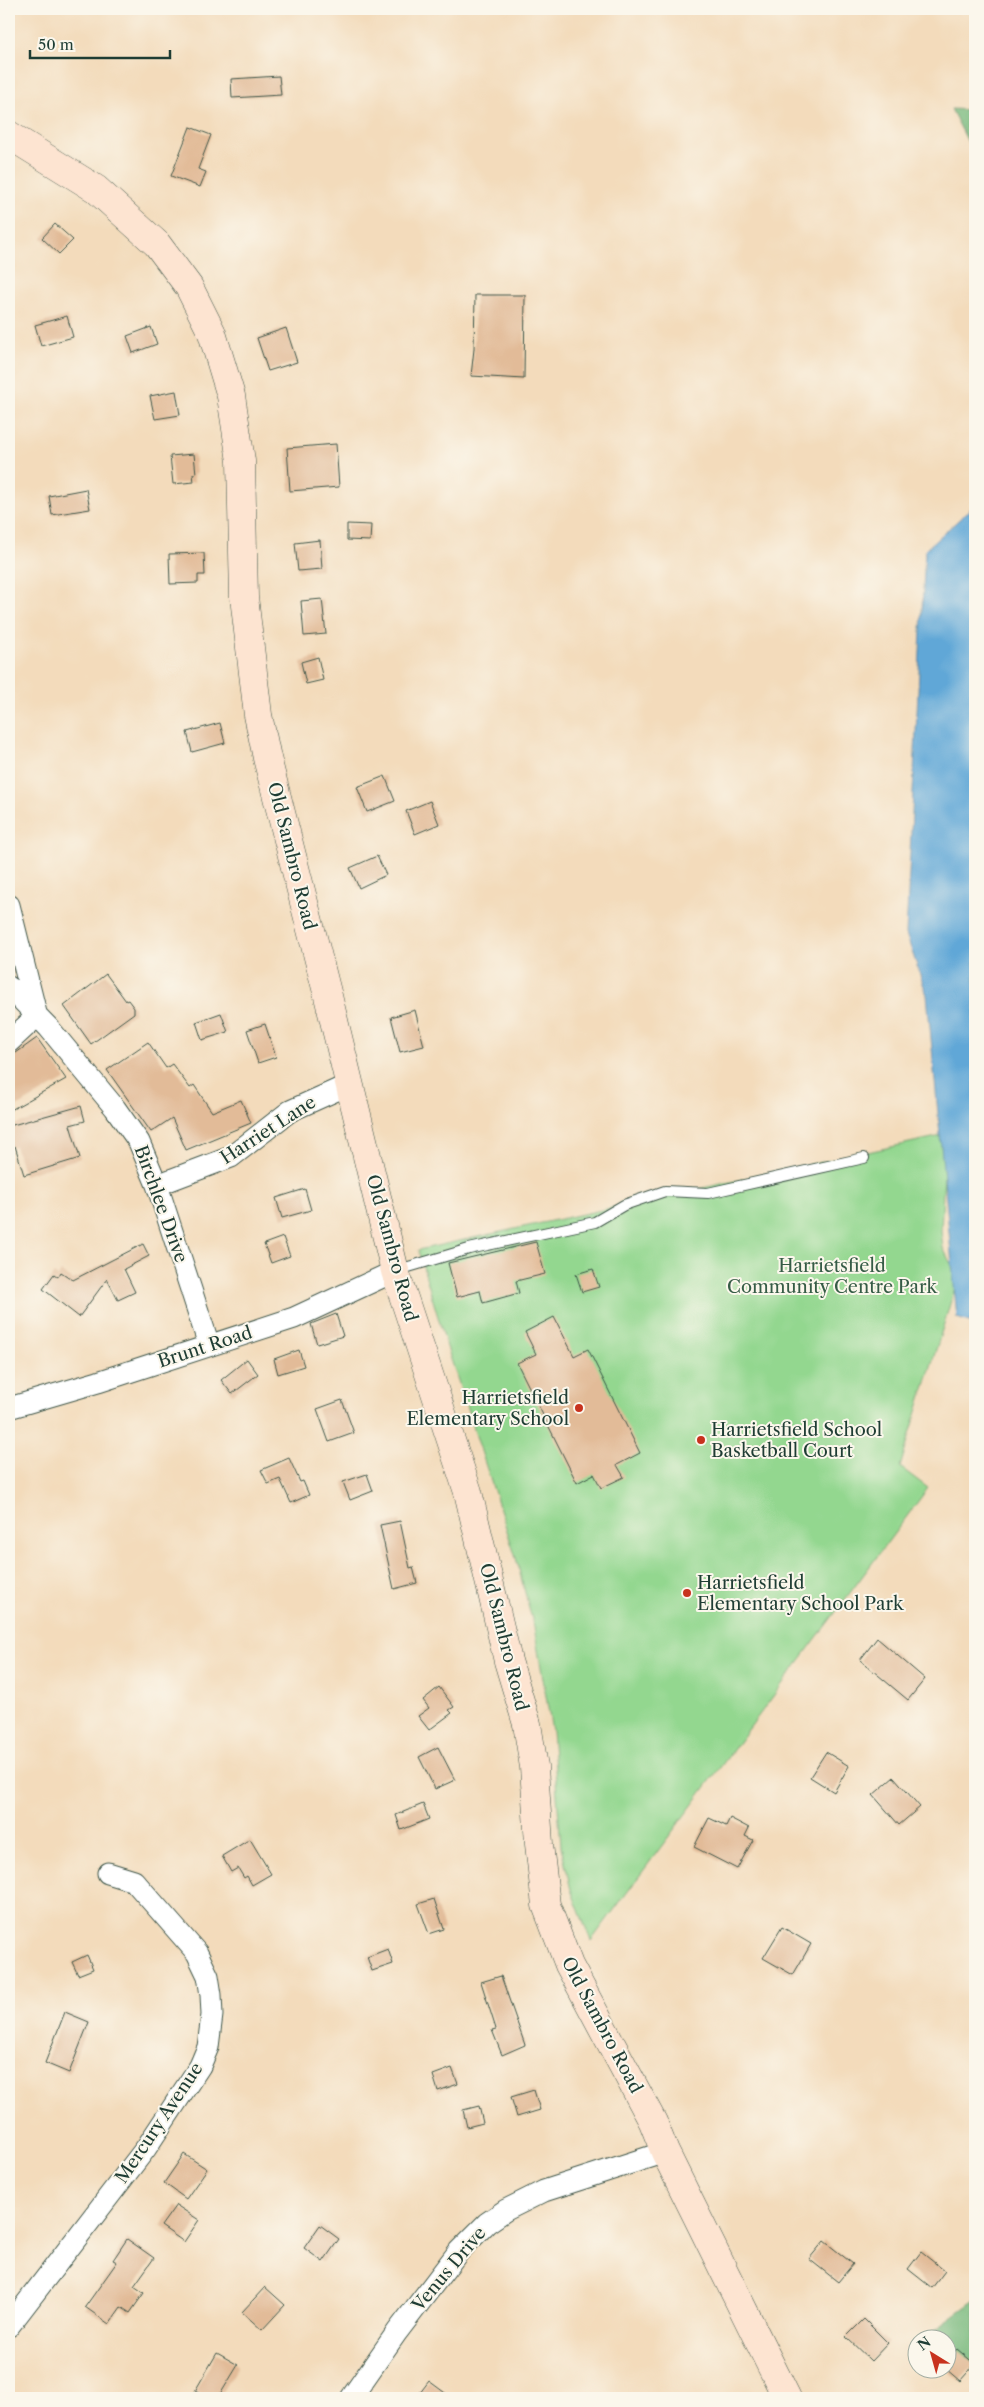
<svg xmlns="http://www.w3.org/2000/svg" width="984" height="2407" font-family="'Libre Caslon Text',serif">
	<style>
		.green { fill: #93d78f; stroke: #598a62 }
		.forest { fill: #76b87a; stroke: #4a7a57 }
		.water { fill: #61a7d7; stroke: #407286 }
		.building { fill: #e2bb98 }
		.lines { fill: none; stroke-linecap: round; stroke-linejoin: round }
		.lane-casing { stroke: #3f5548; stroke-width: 12 }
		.street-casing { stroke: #3f5548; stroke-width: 23 }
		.secondary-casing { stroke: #3f5548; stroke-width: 29 }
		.lane { stroke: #fff; stroke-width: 10 }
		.street { stroke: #fff; stroke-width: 21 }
		.secondary { stroke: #fde4d1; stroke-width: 28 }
		.poi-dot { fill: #c8321e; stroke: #fbf7ec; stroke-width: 2 }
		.labels { text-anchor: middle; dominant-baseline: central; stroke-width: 4; stroke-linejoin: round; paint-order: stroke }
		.street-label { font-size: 18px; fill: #1f3d34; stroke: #fbf7ec }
		.park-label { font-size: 18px; fill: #365c46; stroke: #fbf7ec }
		.poi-label { font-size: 18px; fill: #1f3d34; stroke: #fbf7ec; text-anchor: start }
	</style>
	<rect width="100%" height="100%" fill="#fbf7ec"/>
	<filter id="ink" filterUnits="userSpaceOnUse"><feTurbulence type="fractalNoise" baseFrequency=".02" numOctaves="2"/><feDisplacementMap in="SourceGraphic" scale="10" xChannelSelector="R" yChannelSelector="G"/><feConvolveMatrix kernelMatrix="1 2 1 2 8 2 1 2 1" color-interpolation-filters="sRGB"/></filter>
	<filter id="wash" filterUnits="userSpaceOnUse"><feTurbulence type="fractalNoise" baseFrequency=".0096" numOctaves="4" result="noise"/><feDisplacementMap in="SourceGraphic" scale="20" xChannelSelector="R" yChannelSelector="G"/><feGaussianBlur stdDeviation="1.12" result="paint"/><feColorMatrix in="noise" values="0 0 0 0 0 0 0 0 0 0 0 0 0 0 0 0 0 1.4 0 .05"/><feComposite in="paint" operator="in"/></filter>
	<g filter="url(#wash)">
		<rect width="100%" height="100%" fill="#f3dbbb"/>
		<path class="green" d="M 946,1135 L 941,1231 L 943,1248 L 958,1278 L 900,1467 L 928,1488 L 591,1941 L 571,1890 L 561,1846 L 552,1731 L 534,1627 L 516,1558 L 447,1347 L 418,1250 Z"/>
		<path class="forest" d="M 951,109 L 975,110 L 975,156 Z
			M 975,2300 L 975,2362 L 947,2353 L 946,2340 L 920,2340 Z"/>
		<path class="water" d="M 975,505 L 975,1324 L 957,1318 L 927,995 L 906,934 L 925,550 Z"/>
		<g id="blocks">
			<path class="building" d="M 279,76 L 281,95 L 232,98 L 231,79 Z
				M 190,127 L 211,135 L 198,169 L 206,172 L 200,187 L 171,176 Z
				M 55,224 L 73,240 L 59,254 L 42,238 Z
				M 475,295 L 525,295 L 524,379 L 471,376 L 474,349 Z
				M 67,316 L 73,337 L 41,346 L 35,325 Z
				M 151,327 L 157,344 L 133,353 L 127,336 Z
				M 286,328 L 297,362 L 268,371 L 257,338 Z
				M 176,391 L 180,415 L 155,419 L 150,396 Z
				M 336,444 L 339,487 L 290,491 L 287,448 Z
				M 194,454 L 196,474 L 193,474 L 194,482 L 173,484 L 170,456 Z
				M 86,489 L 90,509 L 52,515 L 49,496 Z
				M 347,524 L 371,525 L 370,541 L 347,540 Z
				M 320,540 L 322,569 L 298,571 L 295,543 Z
				M 204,553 L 205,575 L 198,575 L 198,583 L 170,584 L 169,554 Z
				M 322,599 L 326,634 L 304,636 L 301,601 Z
				M 318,657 L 323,680 L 306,684 L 301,662 Z
				M 220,723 L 225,743 L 192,752 L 187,732 Z
				M 385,776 L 395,801 L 367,812 L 357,787 Z
				M 430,801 L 439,824 L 415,834 L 406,811 Z
				M 377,856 L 386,875 L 359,888 L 350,868 Z
				M 106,974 L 126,1001 L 128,1000 L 134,1008 L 134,1013 L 91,1044 L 64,1006 Z
				M 415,1010 L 424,1046 L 400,1052 L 391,1017 Z
				M 221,1013 L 228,1032 L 202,1040 L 196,1022 Z
				M 265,1024 L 276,1057 L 258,1063 L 247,1030 Z
				M 37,1038 L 66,1079 L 9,1111 L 9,1058 Z
				M 148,1042 L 166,1068 L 172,1064 L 190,1088 L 194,1085 L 212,1112 L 241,1100 L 251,1123 L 186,1150 L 172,1118 L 151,1132 L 107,1070 Z
				M 81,1106 L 85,1121 L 70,1125 L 80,1158 L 24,1175 L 15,1146 L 9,1150 L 9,1126 Z
				M 305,1189 L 311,1210 L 282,1218 L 276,1198 Z
				M 283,1237 L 290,1256 L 271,1263 L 264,1244 Z
				M 536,1242 L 545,1274 L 516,1281 L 519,1293 L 483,1303 L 480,1291 L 457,1297 L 448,1263 Z
				M 143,1244 L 149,1256 L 124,1269 L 135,1292 L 118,1300 L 107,1279 L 79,1317 L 43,1289 L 54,1274 L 58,1277 L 61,1272 L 73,1280 Z
				M 593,1269 L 599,1287 L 582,1292 L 576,1274 Z
				M 336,1314 L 343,1336 L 317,1344 L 311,1324 Z
				M 554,1317 L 574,1356 L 588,1349 L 640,1453 L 617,1465 L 624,1477 L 601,1488 L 594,1474 L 577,1483 L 517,1363 L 536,1354 L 525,1332 Z
				M 299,1350 L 304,1366 L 278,1374 L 274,1359 Z
				M 247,1359 L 258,1374 L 232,1394 L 221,1380 Z
				M 342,1400 L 354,1433 L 329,1442 L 317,1409 Z
				M 289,1458 L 300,1482 L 303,1481 L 309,1495 L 291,1503 L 280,1479 L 268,1484 L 261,1470 Z
				M 367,1474 L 373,1491 L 350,1500 L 343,1482 Z
				M 400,1521 L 410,1568 L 413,1567 L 417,1583 L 394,1589 L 380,1525 Z
				M 877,1638 L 925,1679 L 908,1700 L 860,1660 Z
				M 439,1687 L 454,1707 L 449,1710 L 452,1713 L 429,1730 L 418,1716 L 429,1708 L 423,1700 Z
				M 438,1747 L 455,1780 L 435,1789 L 419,1757 Z
				M 826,1752 L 849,1766 L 834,1792 L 810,1777 Z
				M 894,1777 L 920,1807 L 899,1825 L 873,1795 Z
				M 423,1804 L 429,1819 L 401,1830 L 396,1815 Z
				M 709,1818 L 726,1826 L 730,1818 L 749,1828 L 745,1836 L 753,1840 L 737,1869 L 694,1847 Z
				M 250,1839 L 271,1874 L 252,1885 L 247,1876 L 244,1878 L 238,1868 L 231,1872 L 222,1856 Z
				M 434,1899 L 444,1929 L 429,1934 L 418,1904 Z
				M 782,1927 L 811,1944 L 793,1975 L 763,1958 Z
				M 388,1949 L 393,1964 L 372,1971 L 367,1957 Z
				M 87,1955 L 93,1969 L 78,1975 L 72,1962 Z
				M 501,1976 L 525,2045 L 502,2055 L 492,2030 L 496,2029 L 481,1982 Z
				M 65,2012 L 89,2022 L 69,2073 L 45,2063 Z
				M 452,2068 L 458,2084 L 438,2091 L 433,2075 Z
				M 534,2090 L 540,2110 L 517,2117 L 511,2097 Z
				M 479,2106 L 483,2123 L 467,2127 L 463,2110 Z
				M 184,2154 L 207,2169 L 186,2199 L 164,2183 Z
				M 176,2205 L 199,2220 L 184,2242 L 161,2226 Z
				M 320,2225 L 339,2239 L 323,2262 L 304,2248 Z
				M 127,2239 L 154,2258 L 134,2286 L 144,2293 L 130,2313 L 121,2307 L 109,2324 L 85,2307 L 117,2262 L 113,2260 Z
				M 824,2241 L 853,2264 L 838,2282 L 809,2259 Z
				M 921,2252 L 945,2271 L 932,2288 L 908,2269 Z
				M 265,2287 L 285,2305 L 262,2330 L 242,2312 Z
				M 864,2319 L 888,2343 L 871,2361 L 846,2337 Z
				M 957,2349 L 975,2364 L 960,2381 L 946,2369 L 946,2361 Z
				M 217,2353 L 238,2365 L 218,2398 L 207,2398 L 195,2391 Z
				M 429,2381 L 452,2398 L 416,2398 Z"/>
		</g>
	</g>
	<g filter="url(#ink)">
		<use href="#blocks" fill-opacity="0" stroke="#3f5548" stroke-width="1"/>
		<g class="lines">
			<g class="lane-casing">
				<path id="lane" d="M 395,1271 L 469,1249 L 595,1222 L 624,1205 L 665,1191 L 708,1193 L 864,1158"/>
			</g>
			<g class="street-casing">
				<path id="street" d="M 9,905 L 36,1013
					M 9,987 L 49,1028 L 115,1108 L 139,1142 L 157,1185 L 209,1345
					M 9,1042 L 37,1016
					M 157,1185 L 231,1157 L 290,1111 L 350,1084
					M 9,1408 L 98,1382 L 294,1318 L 395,1271
					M 9,2326 L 146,2148 L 200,2066 L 208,2047 L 212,2015 L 211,1995 L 208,1976 L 197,1953 L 134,1881 L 108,1873
					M 351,2398 L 397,2332 L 459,2251 L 487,2223 L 506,2210 L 544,2191 L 665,2152"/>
			</g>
			<g class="secondary-casing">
				<path id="secondary" d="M 9,135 L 96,189 L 157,244 L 189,287 L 212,333 L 231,396 L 241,461 L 244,597 L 258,715 L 267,758 L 328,996 L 395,1271 L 468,1492 L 508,1661 L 527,1724 L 534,1767 L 539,1844 L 546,1905 L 569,1965 L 653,2122 L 665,2152 L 787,2398"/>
			</g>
			<use href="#lane" class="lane"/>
			<use href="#street" class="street"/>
			<use href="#secondary" class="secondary"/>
		</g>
	</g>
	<g class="poi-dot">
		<circle cx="579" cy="1408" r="5"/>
		<circle cx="701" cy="1440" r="5"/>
		<circle cx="687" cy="1593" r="5"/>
	</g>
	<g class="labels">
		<g class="street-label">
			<text transform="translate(292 856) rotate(76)">Old Sambro Road</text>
			<text transform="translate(268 1130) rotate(-33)">Harriet Lane</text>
			<text transform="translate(161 1204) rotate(70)">Birchlee Drive</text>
			<text transform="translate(392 1248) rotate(75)">Old Sambro Road</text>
			<text transform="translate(205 1347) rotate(-18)">Brunt Road</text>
			<text transform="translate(504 1637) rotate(76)">Old Sambro Road</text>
			<text transform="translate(602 2025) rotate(62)">Old Sambro Road</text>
			<text transform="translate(159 2123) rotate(-56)">Mercury Avenue</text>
			<text transform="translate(449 2269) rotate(-50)">Venus Drive</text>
		</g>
		<g class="park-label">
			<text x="832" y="1266">Harrietsfield<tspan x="832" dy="21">Community Centre Park</tspan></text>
		</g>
		<g class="poi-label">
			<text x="569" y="1398" text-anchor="end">Harrietsfield<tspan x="569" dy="21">Elementary School</tspan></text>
			<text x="711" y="1430">Harrietsfield School<tspan x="711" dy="21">Basketball Court</tspan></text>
			<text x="697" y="1583">Harrietsfield<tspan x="697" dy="21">Elementary School Park</tspan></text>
		</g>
	</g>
	<rect width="984" height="2407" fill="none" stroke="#fbf7ec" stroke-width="30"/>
	<g transform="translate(932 2354) rotate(323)"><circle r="24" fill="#fbf7ec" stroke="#a3ada2"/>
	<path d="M0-4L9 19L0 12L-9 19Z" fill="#c8321e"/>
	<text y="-8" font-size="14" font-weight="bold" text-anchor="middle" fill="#1f3d34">N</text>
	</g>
	<path d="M30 50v8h140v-8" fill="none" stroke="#1f3d34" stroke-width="2.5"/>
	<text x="38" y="50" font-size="15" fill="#1f3d34" stroke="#fbf7ec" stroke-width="4" paint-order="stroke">50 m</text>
</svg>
